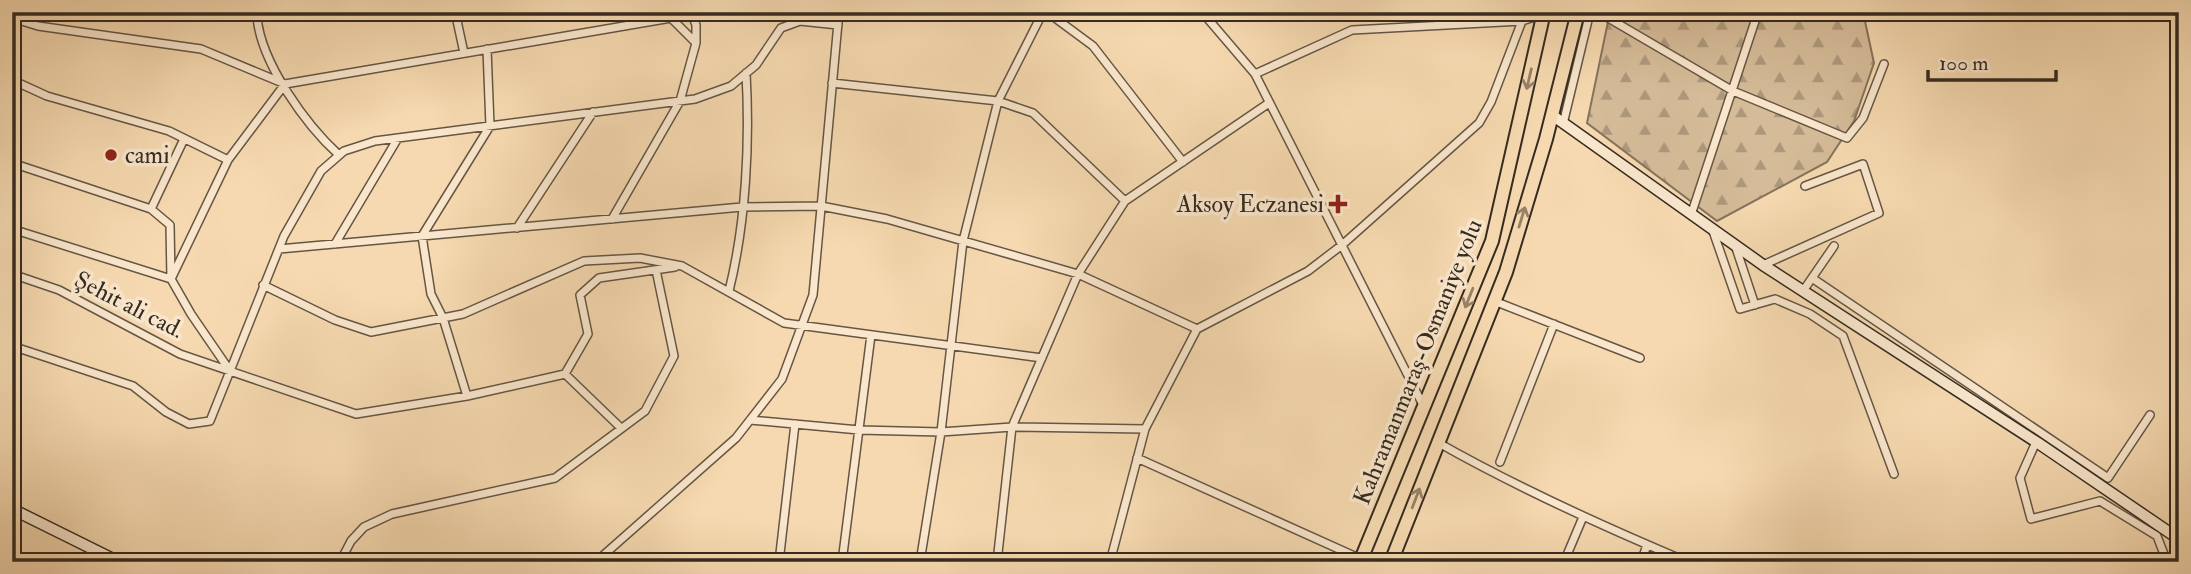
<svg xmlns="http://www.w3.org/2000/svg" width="2191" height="574" font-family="'IM FELL Double Pica',serif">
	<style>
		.forest { fill: url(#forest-firs); stroke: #85735c; stroke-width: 2 }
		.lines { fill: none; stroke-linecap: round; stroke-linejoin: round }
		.street-casing { stroke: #655644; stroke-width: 10 }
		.secondary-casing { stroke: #352b20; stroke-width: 13 }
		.highway-casing { stroke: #352b20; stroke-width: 16 }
		.street { stroke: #f9e6cc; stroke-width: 7 }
		.secondary { stroke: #f9e6cc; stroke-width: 10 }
		.highway { stroke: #f6d9b0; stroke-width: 12 }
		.oneway { stroke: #968268 }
		.poi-dot { fill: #8f2418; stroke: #f9e6cc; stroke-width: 2.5 }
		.labels { text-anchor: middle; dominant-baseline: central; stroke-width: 7; stroke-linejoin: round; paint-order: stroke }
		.poi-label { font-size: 24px; fill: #352b20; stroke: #f9e6cc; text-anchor: start }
		.street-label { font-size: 24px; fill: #352b20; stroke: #f9e6cc }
	</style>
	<defs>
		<pattern id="forest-firs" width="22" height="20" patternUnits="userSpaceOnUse" patternTransform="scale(1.75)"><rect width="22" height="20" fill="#d5bb98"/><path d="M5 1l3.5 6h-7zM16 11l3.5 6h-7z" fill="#ae987c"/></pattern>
	</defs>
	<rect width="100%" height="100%" fill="#f6d9b0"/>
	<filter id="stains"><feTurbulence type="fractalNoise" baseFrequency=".00286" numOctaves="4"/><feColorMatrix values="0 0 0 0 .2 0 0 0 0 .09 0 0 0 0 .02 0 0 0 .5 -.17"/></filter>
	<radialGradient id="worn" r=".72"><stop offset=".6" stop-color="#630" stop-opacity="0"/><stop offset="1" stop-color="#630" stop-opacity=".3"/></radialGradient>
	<path class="forest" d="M 1610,12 L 1863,12 L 1874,63 L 1854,121 L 1827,162 L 1717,221 L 1587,123 Z"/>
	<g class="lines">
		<g class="street-casing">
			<path id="street" d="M 262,12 L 257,17 C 261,63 306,125 339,155
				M 406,12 L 424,17 L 474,12
				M 691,12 L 696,25 L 696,43
				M 1047,12 L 1093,46 L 1183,162
				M 1202,12 L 1255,74 L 1424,407
				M 1598,12 L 1733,91 L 1847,138 L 1863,118 L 1884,64
				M 456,16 L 464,53
				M 12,18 L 38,26 L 201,49 L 285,84 L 671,18 L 696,43 L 680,101 L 612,219
				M 1255,74 L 1352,30 L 1522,21 L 1544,14
				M 12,80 L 47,96 L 169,131 L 228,160
				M 832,83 L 998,101 L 1033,113 L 1125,201
				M 1563,124 L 1590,12
				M 12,163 L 151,209 L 170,225 L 171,279 L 191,314 L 228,368
				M 151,209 L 184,139
				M 1691,215 L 1758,12
				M 517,228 L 593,112
				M 12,229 L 171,279 L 228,160 L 285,84
				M 1713,231 L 1740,309 L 1775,299 L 1810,314 L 1843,336 L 1894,474
				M 335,244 L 398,138
				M 1735,245 L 1755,305
				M 279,249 L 742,207 L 821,206 L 887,219 L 1078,274 L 1197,329
				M 1763,265 L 1879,213 L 1863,164 L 1805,186
				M 12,274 L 59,290 L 180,354 L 356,414 L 467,396 L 565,374 L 588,334 L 580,295 L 599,278 L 675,267
				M 1812,278 L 2108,478 L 2150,415
				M 263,285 L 335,320 L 371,332 L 463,314 L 584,261 L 640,258 L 682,266 L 784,323 L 1042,358
				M 729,291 C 746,222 750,143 746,73
				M 1803,291 L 1834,246
				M 1494,301 L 1640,358
				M 12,346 L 133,386 L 166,412 L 189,424 L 210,421 L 284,236 L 321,171 L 344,151 L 375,141 L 695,99 L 731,86 L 756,65 L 781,28 L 800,21 L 838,25
				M 565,374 L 621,428
				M 467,396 L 443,318 L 431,294 L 422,236 L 490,126 L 487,49
				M 750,420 L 859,430 L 941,432 L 1012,427 L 1145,429
				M 1437,442 C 1518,488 1602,526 1688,562
				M 2036,442 L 2020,478 L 2031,519 L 2100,501 L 2157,536 L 2167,562
				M 1137,458 L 1361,559
				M 1500,462 L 1554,324
				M 598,560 L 736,438 L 782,379 L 813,295 L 839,12
				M 340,562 L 351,541 L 364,527 L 392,514 L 555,478 L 645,411 L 674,356 L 656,270
				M 779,562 L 795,424
				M 842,562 L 871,335
				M 920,562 L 941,432 L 963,241 L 998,101 L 1043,12
				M 997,562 L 1012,427 L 1078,274 L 1125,201 L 1269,103
				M 1110,562 L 1145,429 L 1197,329 L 1308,271 L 1342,245 L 1479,123 L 1491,102 L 1522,21
				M 1564,562 L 1583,517
				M 1641,562 L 1647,545"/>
		</g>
		<g class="secondary-casing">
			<path id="secondary" d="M 1552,115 L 1763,265 L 2038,443 L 2179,539
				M 12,509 L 119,562
				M 593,562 L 627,562"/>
		</g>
		<g class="highway-casing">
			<path id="highway" d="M 1360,562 L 1492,241 L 1544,12
				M 1391,562 L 1506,272 L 1546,139 L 1578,12"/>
		</g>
		<use href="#street" class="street"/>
		<use href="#secondary" class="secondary"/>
		<use href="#highway" class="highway"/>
	</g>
	<defs><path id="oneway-shaft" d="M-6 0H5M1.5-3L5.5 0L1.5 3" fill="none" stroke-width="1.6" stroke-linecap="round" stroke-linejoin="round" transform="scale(1.75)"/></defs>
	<g class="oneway">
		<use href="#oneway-shaft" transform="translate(1529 79) rotate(103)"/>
		<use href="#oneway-shaft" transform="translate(1522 217) rotate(-73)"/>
		<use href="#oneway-shaft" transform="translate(1469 298) rotate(112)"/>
		<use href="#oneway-shaft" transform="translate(1416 498) rotate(-69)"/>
	</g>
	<g class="poi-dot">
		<circle cx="111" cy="155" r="7"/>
		<path d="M1334.5 193.5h7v7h7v7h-7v7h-7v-7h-7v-7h7z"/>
	</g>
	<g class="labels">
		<g class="poi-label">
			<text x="125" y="155">cami</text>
			<text x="1324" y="204" text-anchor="end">Aksoy Eczanesi</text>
		</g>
		<g class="street-label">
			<text transform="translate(129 305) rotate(27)">Şehit ali cad.</text>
			<text transform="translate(1418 362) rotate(-68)">Kahramanmaraş-Osmaniye yolu</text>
		</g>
	</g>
	<rect width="2191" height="574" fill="none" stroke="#f6d9b0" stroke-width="42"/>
	<rect x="14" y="14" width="2163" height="546" fill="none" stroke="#352b20" stroke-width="3.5"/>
	<rect x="21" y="21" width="2149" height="532" fill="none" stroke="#352b20" stroke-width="2"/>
	<path d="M1928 70v10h128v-10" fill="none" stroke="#352b20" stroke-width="3.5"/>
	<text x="1939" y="70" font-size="21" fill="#352b20" stroke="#f9e6cc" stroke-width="5" paint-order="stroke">100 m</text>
	<rect width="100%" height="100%" filter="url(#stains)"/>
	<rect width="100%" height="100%" fill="url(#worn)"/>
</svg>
